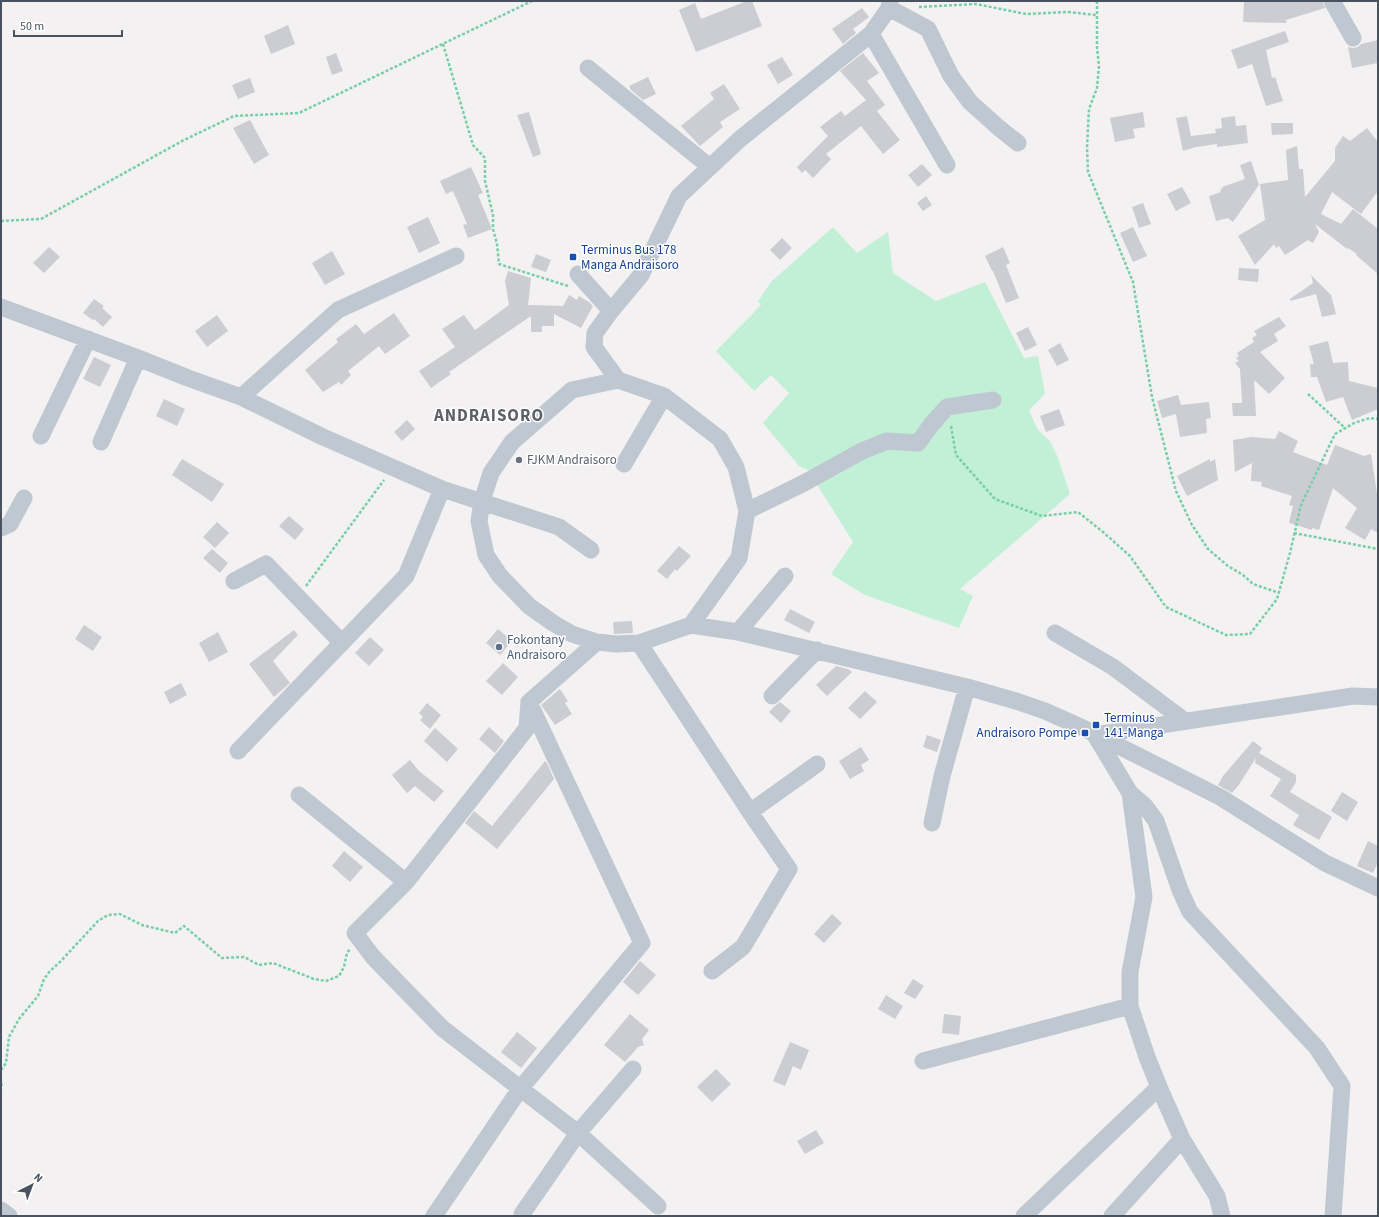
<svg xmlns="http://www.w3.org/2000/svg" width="1379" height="1217" font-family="'Source Sans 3',sans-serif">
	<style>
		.green { fill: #c1f0d6 }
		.building { fill: #cbcdd3 }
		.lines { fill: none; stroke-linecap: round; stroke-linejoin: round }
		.path { stroke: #79ceaa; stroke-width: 2.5; stroke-dasharray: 3 2; stroke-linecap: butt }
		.minor { stroke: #bfc7d0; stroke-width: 17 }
		.transit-dot { fill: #1a4fb4; stroke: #fff; stroke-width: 1.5 }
		.worship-dot { fill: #6b7280; stroke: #fff; stroke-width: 1.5 }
		.service-dot { fill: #5c6f8a; stroke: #fff; stroke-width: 1.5 }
		.labels { text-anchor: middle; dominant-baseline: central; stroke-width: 3; stroke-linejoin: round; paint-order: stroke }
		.transit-label { font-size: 13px; fill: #164399; stroke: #fff; text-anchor: start }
		.worship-label { font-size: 13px; fill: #5b616d; stroke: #fff; text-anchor: start }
		.service-label { font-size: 13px; fill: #4e5e75; stroke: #fff; text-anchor: start }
		.district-label { font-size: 17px; font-weight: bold; letter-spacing: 1px; fill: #5d6166; stroke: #fff }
	</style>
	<rect width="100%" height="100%" fill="#f3f1f1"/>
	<path class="green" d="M 833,227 L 857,253 L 888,232 L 893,273 L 936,301 L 985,282 L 1024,358 L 1038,356 L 1045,394 L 1029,410 L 1038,430 L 1050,441 L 1058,458 L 1070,494 L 960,589 L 973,596 L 959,628 L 865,595 L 831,574 L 853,542 L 808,470 L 799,466 L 763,423 L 789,393 L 771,375 L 754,391 L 716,351 L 761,305 L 758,301 L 772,281 Z"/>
	<path class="building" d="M 747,1 L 752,1 L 762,26 L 696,52 L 679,10 L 695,3 L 701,19 Z
		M 1244,1 L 1322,1 L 1325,8 L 1286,20 L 1287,23 L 1243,22 Z
		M 862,8 L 869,17 L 853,29 L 856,33 L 843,44 L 832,29 Z
		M 288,25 L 295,44 L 271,54 L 264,36 Z
		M 1285,31 L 1289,42 L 1266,50 L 1272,78 L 1275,77 L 1283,101 L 1266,106 L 1252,64 L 1238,69 L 1231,50 Z
		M 1378,40 L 1378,63 L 1352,68 L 1348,47 L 1353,48 L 1358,47 L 1361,44 Z
		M 336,53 L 343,71 L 332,75 L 326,57 Z
		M 863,53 L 879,73 L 867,81 L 885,105 L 877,111 L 900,140 L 883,154 L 861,126 L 826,154 L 831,159 L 813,178 L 805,170 L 802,173 L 797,167 L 828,136 L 820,127 L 841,111 L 845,116 L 866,100 L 840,71 Z
		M 782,57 L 793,75 L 778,84 L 767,65 Z
		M 648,77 L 656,94 L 643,100 L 631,90 L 629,86 Z
		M 250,78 L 255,92 L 238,99 L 232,85 Z
		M 724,84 L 740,109 L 720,122 L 723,127 L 700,146 L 681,126 L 714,99 L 710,93 Z
		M 529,112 L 541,154 L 533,157 L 517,115 Z
		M 1143,112 L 1145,127 L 1133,129 L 1135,138 L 1115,142 L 1110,118 Z
		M 1187,116 L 1191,136 L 1216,133 L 1215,129 L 1222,128 L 1221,118 L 1235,116 L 1236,126 L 1246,125 L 1248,143 L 1217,147 L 1217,144 L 1196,147 L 1183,151 L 1176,118 Z
		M 250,120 L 269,155 L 254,164 L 233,128 Z
		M 1271,123 L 1293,123 L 1293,134 L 1272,135 Z
		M 1367,128 L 1378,142 L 1378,191 L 1361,214 L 1332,192 L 1321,214 L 1341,224 L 1353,209 L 1378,229 L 1378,274 L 1356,255 L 1357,254 L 1348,248 L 1347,249 L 1315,224 L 1319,232 L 1313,243 L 1308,240 L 1285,255 L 1279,246 L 1276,248 L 1274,244 L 1255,265 L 1238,236 L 1265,220 L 1260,184 L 1288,180 L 1286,150 L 1297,146 L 1299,169 L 1303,169 L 1305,197 L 1335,161 L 1335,148 L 1343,136 L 1350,141 Z
		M 1251,161 L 1259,185 L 1233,222 L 1228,218 L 1216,221 L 1209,196 L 1221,192 L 1220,190 L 1223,188 L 1222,187 L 1245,179 L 1240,165 Z
		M 922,164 L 932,175 L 918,187 L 908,175 Z
		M 471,167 L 483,193 L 478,195 L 492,229 L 468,238 L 463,225 L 467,224 L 453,191 L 446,194 L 440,181 Z
		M 1182,187 L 1191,203 L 1176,211 L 1167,194 Z
		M 926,196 L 932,205 L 923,211 L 917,203 Z
		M 1143,203 L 1151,224 L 1139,228 L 1132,207 Z
		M 428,217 L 440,243 L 419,253 L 407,227 Z
		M 1133,227 L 1147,256 L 1133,262 L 1120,233 Z
		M 782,238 L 792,248 L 780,260 L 770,250 Z
		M 49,247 L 60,257 L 44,273 L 33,263 Z
		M 1003,247 L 1010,263 L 1006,265 L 1019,298 L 1006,303 L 993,271 L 992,271 L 985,256 Z
		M 332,251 L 345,274 L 325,285 L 312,263 Z
		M 536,254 L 551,260 L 546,272 L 531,267 Z
		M 1239,268 L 1259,269 L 1258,282 L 1238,280 Z
		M 508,271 L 531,278 L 528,305 L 563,306 L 569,295 L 577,300 L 579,296 L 589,302 L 593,306 L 581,328 L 554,314 L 554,326 L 542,326 L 542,332 L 531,332 L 531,316 L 449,372 L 451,374 L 431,388 L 419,371 L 455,347 L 442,329 L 464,315 L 475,330 L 509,305 L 505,281 Z
		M 1311,275 L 1331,295 L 1336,314 L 1322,317 L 1316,294 L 1290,301 L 1290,299 L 1313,283 Z
		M 94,299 L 104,306 L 102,308 L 112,317 L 103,327 L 94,319 L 93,320 L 83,313 Z
		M 394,313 L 410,336 L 385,354 L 379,346 L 348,371 L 351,375 L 341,385 L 339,382 L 323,392 L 305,370 L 338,342 L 336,339 L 356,324 L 364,334 Z
		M 217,315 L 228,331 L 207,347 L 195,331 Z
		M 1279,317 L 1286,326 L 1274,334 L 1278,341 L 1260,352 L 1285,378 L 1269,394 L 1254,380 L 1256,416 L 1233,416 L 1232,403 L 1242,403 L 1242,400 L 1240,369 L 1235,363 L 1239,361 L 1236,358 L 1239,356 L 1237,353 L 1254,342 L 1252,338 L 1257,335 L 1254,331 Z
		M 1028,327 L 1037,345 L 1025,351 L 1016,333 Z
		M 1328,341 L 1333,363 L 1348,362 L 1349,381 L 1378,388 L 1378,409 L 1352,420 L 1343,397 L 1326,402 L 1317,377 L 1311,377 L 1310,364 L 1314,364 L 1309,346 Z
		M 1060,343 L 1069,360 L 1057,366 L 1048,350 Z
		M 94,357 L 111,365 L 100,387 L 83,379 Z
		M 1178,395 L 1181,405 L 1209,402 L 1211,418 L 1206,419 L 1207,433 L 1180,437 L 1176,414 L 1162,418 L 1157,401 Z
		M 164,399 L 185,409 L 177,426 L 156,416 Z
		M 1059,409 L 1065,425 L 1046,432 L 1040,416 Z
		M 407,420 L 415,429 L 402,441 L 394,432 Z
		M 1279,431 L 1298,441 L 1293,452 L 1327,465 L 1335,445 L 1364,456 L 1371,454 L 1378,500 L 1378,533 L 1371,529 L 1365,540 L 1345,528 L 1357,508 L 1333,488 L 1319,530 L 1312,528 L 1312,530 L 1289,523 L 1293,506 L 1289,505 L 1292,496 L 1261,486 L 1262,482 L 1251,481 L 1252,463 L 1235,472 L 1233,440 L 1252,437 L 1275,439 Z
		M 182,459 L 224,484 L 212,502 L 172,475 Z
		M 1210,459 L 1210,462 L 1215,459 L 1218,480 L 1187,496 L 1177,476 Z
		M 289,516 L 304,529 L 295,540 L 279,526 Z
		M 217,522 L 229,533 L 215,548 L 203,537 Z
		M 679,546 L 691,556 L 677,571 L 675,569 L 667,579 L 657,571 Z
		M 212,549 L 228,563 L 220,573 L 203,558 Z
		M 790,609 L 815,622 L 809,633 L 784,620 Z
		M 632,621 L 633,633 L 614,634 L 613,622 Z
		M 84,625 L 102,637 L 93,651 L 75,639 Z
		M 498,629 L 512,641 L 500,655 L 486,643 Z
		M 294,630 L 298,635 L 273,661 L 290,683 L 274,697 L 249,664 Z
		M 218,632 L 228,652 L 209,662 L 199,643 Z
		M 370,637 L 384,650 L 369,666 L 355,653 Z
		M 503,663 L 518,677 L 502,695 L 486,681 Z
		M 836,666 L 848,669 L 852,672 L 827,696 L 816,685 Z
		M 181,683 L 187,695 L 170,704 L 164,692 Z
		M 560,689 L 568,701 L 565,703 L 572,714 L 555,725 L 541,705 Z
		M 865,691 L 877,702 L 860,719 L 848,708 Z
		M 780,702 L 791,711 L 781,723 L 769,712 L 775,706 Z
		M 427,703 L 441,715 L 430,729 L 420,720 L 423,717 L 419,713 Z
		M 489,727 L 504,741 L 495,753 L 479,739 Z
		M 435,728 L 458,749 L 447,762 L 424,741 Z
		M 927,735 L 941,740 L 937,752 L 923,747 Z
		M 1253,741 L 1262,748 L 1259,753 L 1296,775 L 1296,782 L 1290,792 L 1332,817 L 1319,840 L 1293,825 L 1299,815 L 1270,796 L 1281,779 L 1255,763 L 1256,758 L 1238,786 L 1232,793 L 1218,785 L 1223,776 Z
		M 861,747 L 869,760 L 861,765 L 864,771 L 850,779 L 839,761 Z
		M 410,760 L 419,771 L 444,791 L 434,802 L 415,786 L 407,793 L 392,775 Z
		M 545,761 L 547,763 L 554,779 L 497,849 L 465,823 L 474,811 L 492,826 Z
		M 1342,792 L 1358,802 L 1347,821 L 1331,811 Z
		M 1368,841 L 1378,846 L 1378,862 L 1373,873 L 1357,866 Z
		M 344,851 L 363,867 L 350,882 L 332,866 Z
		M 832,914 L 842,923 L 824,943 L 814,934 Z
		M 640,961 L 656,975 L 638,995 L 623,982 Z
		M 913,979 L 924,986 L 915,999 L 904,993 Z
		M 886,995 L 903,1006 L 895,1019 L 878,1009 Z
		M 630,1014 L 649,1030 L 642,1039 L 644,1045 L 638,1047 L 625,1062 L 604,1045 Z
		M 944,1014 L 961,1016 L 959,1035 L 942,1033 Z
		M 517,1032 L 537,1048 L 521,1068 L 501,1052 Z
		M 790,1042 L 809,1050 L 801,1070 L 793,1066 L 785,1086 L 773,1081 Z
		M 716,1069 L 731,1084 L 712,1102 L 697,1087 Z
		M 816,1130 L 824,1143 L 805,1154 L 797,1141 Z"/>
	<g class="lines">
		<path class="path" d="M 1097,1 L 1097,48 L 1099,66 L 1097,88 L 1089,109 L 1087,148 L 1088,172 L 1133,282 L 1152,397 L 1176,491 L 1192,525 L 1208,549 L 1228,566 L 1243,575 L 1253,584 L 1279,593
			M 919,7 L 976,4 L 1026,14 L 1068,12 L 1096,15
			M 443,44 L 473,145 L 485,158 L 485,181 L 493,215 L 493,229 L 497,244 L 499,264 L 568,286
			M 1,221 L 41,219 L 184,140 L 234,116 L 299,113 L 532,1
			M 1308,394 L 1345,428
			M 951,426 L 956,455 L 995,499 L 1042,516 L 1078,512 L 1103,532 L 1130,556 L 1166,607 L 1226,635 L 1250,634 L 1277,599 L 1290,553 L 1301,505 L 1335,434 L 1354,423 L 1370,418 L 1378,419
			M 1294,533 L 1378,549
			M 306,586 L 384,480
			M 1,1070 L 6,1063 L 9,1037 L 19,1019 L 38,996 L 44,979 L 50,971 L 60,962 L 98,921 L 108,915 L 120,914 L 142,925 L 175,933 L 184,926 L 222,958 L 244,957 L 259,965 L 273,963 L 314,979 L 326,981 L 339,976 L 344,967 L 347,953 L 350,949
			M 1,1083 L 2,1086 L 1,1088"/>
		<path class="minor" d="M 1332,1 L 1353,38
			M 889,8 L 928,29 L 951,76 L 970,102 L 999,128 L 1018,143
			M 871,34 L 947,165
			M 588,68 L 710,167
			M 578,274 L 611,311
			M 1,307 L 138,358 L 188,378 L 241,397 L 323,437 L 442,489 L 559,527 L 591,550
			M 618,380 L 594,347 L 595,333 L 611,311 L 641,275 L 679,196 L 740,139 L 871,34 L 889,8 L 890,1
			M 241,397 L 338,310 L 456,256
			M 41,436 L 88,339
			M 101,442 L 138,358
			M 624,464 L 664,396
			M 747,511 L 804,483 L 862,451 L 887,441 L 918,443 L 931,425 L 947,407 L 993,400
			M 1,528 L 10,524 L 24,498
			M 234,581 L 266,564 L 342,643
			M 691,625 L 739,558 L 747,511 L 736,467 L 720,439 L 664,396 L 618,380 L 572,390 L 512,442 L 491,473 L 482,501 L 479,521 L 486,555 L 500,576 L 529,606 L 553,623 L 572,634 L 597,642 L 616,644 L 639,643 L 691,625 L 738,632 L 967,687 L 1016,701 L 1045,711 L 1081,727 L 1220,797 L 1325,863 L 1378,888
			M 738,632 L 785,576
			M 1055,633 L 1113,667 L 1185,721
			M 639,643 L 750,812 L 789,869 L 743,947 L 712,971
			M 772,696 L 817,650
			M 529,702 L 527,728 L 406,882 L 355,933 L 373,957 L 442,1028 L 578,1133 L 658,1206
			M 1095,735 L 1130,793 L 1144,897 L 1130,972 L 1130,1006 L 1147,1057 L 1159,1087 L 1182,1139 L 1217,1196 L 1222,1216
			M 1095,735 L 1353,696 L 1378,697
			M 238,751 L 406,576 L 442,489
			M 1130,793 L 1145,806 L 1156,821 L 1180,890 L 1190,912 L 1317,1048 L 1342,1086 L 1333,1216
			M 299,795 L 406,882
			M 750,812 L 817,764
			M 932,823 L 942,776 L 967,687
			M 923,1061 L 1130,1006
			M 1,1210 L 9,1216
			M 522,1214 L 578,1133 L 633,1069
			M 434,1216 L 520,1089 L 642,943 L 529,702 L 597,642
			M 1024,1216 L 1159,1087
			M 1112,1216 L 1182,1139"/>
	</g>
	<g class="transit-dot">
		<rect x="569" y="253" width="8" height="8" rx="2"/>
		<rect x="1092" y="721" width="8" height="8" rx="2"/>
		<rect x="1081" y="729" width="8" height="8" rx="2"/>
	</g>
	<circle class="worship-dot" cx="519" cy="460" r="4"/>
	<circle class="service-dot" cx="499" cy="647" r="4"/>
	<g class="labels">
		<g class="transit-label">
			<text x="581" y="250">Terminus Bus 178<tspan x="581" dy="15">Manga Andraisoro</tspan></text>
			<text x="1104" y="718">Terminus<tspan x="1104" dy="15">141-Manga</tspan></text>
			<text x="1077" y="733" text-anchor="end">Andraisoro Pompe</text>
		</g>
		<g class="worship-label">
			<text x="527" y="460">FJKM Andraisoro</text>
		</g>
		<g class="service-label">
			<text x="507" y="640">Fokontany<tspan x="507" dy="15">Andraisoro</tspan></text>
		</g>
		<g class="district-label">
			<text x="489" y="416">ANDRAISORO</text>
		</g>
	</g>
	<rect width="1379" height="1217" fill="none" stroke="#49535f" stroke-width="4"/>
	<g transform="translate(32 1185) rotate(42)" stroke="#ffffff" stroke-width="3" paint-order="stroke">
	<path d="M0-3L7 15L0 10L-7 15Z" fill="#49535f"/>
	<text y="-6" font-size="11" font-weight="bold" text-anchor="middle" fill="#49535f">N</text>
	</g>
	<path d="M14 30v6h108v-6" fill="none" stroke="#49535f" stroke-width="2"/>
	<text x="20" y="30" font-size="12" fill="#49535f" stroke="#ffffff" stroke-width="3" paint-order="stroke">50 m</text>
</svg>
